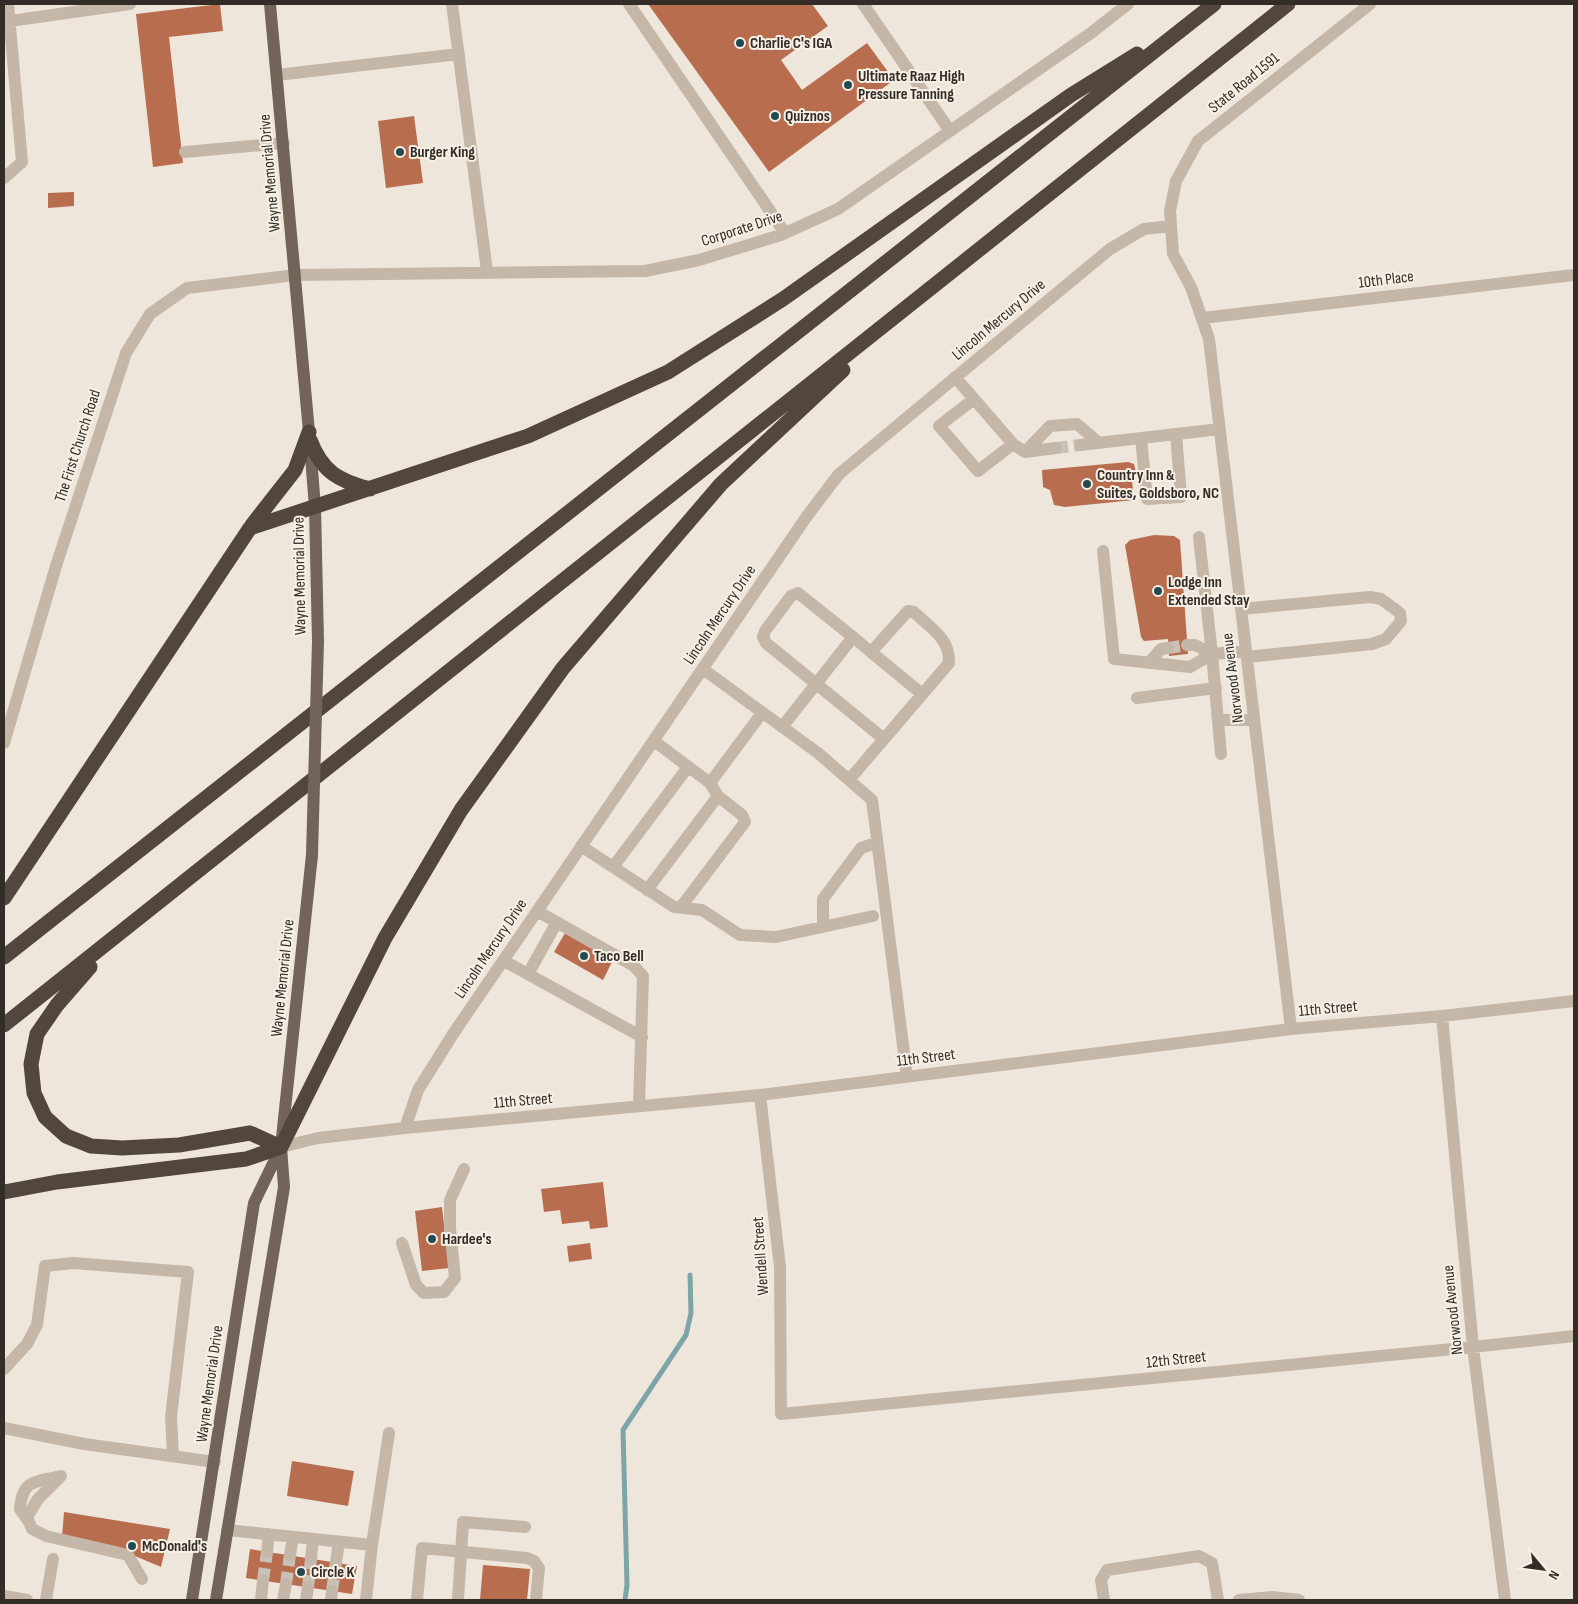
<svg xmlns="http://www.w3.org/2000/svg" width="1578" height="1604" font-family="'Sofia Sans Condensed',sans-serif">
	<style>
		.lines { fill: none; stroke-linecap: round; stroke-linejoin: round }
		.stream { stroke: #7da5a8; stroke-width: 5 }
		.building { fill: #b96d4f }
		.minor-tunnel { stroke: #c9c1b7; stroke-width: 12; stroke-dasharray: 12 6; stroke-linecap: butt }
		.minor { stroke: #c5b7a8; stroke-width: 12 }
		.major { stroke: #73645a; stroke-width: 12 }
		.highway { stroke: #53463f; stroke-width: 15 }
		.major-bridge { stroke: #73645a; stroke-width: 12 }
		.poi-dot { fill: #224b50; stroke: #f7f0e6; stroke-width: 2 }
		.labels { text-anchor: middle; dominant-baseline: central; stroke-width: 4; stroke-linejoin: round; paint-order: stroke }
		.poi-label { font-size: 16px; font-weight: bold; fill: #332c27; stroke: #f7f0e6; text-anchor: start }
		.street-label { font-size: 16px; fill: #332c27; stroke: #f7f0e6 }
	</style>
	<rect width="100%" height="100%" fill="#efe6db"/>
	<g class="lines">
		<path class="stream" d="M 625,1600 L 627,1585 L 623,1430 L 686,1335 L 691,1313 L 690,1275"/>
	</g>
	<path class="building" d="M 220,4 L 223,31 L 169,37 L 183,163 L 153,167 L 136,14 Z
		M 648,4 L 812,4 L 828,26 L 781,60 L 802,90 L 867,43 L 894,80 L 769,172 Z
		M 414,116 L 423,183 L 386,188 L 378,121 Z
		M 74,192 L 74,206 L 48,208 L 48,193 Z
		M 1128,462 L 1134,464 L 1137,476 L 1132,480 L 1134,500 L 1065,507 L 1054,505 L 1050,490 L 1043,487 L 1042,470 Z
		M 1154,535 L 1174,536 L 1180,540 L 1188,654 L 1169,656 L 1168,639 L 1144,641 L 1141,637 L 1125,545 L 1130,540 Z
		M 565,933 L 613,960 L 603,980 L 554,952 Z
		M 603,1182 L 608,1227 L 590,1229 L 589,1221 L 562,1224 L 560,1210 L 544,1212 L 541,1189 Z
		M 442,1207 L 449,1268 L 422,1271 L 415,1211 Z
		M 590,1243 L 592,1259 L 569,1262 L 567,1246 Z
		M 292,1461 L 354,1471 L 348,1506 L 287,1496 Z
		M 64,1512 L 170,1529 L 161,1567 L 135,1556 L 62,1537 Z
		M 250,1549 L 357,1566 L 352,1594 L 246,1578 Z
		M 483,1565 L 530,1569 L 527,1600 L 480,1600 Z"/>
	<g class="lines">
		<path class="minor-tunnel" d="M 1056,448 L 1080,445
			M 1168,648 L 1187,645
			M 263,1580 L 267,1552
			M 286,1584 L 290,1555
			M 308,1587 L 311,1559
			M 332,1591 L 336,1562"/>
		<path class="minor" d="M 452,4 L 487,271
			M 629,4 L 785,233
			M 863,4 L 950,131
			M 10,21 L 130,4
			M 277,75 L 459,54
			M 185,152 L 284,143
			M 4,178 L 22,162 L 8,4
			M 1202,318 L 1574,275
			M 955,377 L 1013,444 L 1025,452 L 1056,448
			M 974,399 L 939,426 L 978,471 L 1013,444
			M 1141,438 L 1147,499 L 1181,497 L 1176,434
			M 1080,445 L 1220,429
			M 1025,452 L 1050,426 L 1077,424 L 1099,443
			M 1199,537 L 1212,654 L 1246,651
			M 1103,551 L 1114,659 L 1190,667 L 1212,654
			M 1241,609 L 1370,597 L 1381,599 L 1400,613 L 1401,621 L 1386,639 L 1372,644 L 1247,657
			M 853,637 L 871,652 L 908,611 L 914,612 C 931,629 950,638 949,663 L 884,739
			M 1187,645 L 1195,645 L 1212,654
			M 871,652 L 922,694
			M 1212,654 L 1221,754
			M 1149,663 L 1161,649 L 1168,648
			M 703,669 L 818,753 L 872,800 L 907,1077
			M 1137,698 L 1216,688
			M 1219,720 L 1254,720
			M 782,727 L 853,637 L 798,593 L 791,596 L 765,631 L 763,637 L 766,643 L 884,739 L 849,780
			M 654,741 L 710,783 L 718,796 L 742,815 L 745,822 L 681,907
			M 4,743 L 56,566 L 126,353 L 150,314 L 187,288 L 296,275 L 645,271 L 699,260 L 781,235 L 838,209 L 1091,33 L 1128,4
			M 710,783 L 762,713
			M 581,846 L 674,907 L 702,910 L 740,935 L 776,937 L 873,916
			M 613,867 L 688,767
			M 647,890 L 718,796
			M 537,911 L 634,966 L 643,976 L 639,1106
			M 823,927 L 823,899 L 861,848 L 876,843
			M 504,961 L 642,1037
			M 528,974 L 557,922
			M 1442,1016 L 1473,1347 L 1505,1600
			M 1291,1029 L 1209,339 L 1191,287 L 1173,254 L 1170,211 L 1176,181 L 1198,141 L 1370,4
			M 760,1095 L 780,1267 L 781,1414 L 1473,1347 L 1574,1336
			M 405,1128 L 418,1090 L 453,1034 L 807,516 L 839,474 L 1110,249 L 1144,229 L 1171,226
			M 281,1147 L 318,1138 L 405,1128 L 760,1095 L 1291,1029 L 1442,1016 L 1574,1001
			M 402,1243 L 416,1285 L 424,1293 L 444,1292 L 455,1278 L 450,1228 L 450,1200 L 464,1169
			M 4,1369 L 27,1344 L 37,1325 L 45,1266 L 73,1263 L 188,1272 L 171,1417 L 173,1456
			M 4,1428 L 84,1444 L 215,1462
			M 61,1476 L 38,1499 L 27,1517 L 32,1529 L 46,1536 L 128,1555 L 142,1579
			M 29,1522 L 20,1509 C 22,1479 36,1482 61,1476
			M 227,1530 L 372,1545 L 366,1600
			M 372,1545 L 389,1433
			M 267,1552 L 269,1534
			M 290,1555 L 293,1537
			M 311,1559 L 313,1539
			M 336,1562 L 339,1542
			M 4,1596 L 27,1600
			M 46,1600 L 53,1559
			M 261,1600 L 263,1580
			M 283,1600 L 286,1584
			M 306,1600 L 308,1587
			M 331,1600 L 332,1591
			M 417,1600 L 422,1548 L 527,1558 L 534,1561 L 539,1568 L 536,1600
			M 458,1600 L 463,1522 L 525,1527
			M 1104,1600 L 1101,1580 L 1107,1570 L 1199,1556 L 1212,1563 L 1218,1600
			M 1239,1600 L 1272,1597 L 1299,1600"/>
		<path class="major" d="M 270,4 L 309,432 L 315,507 L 318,641
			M 192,1600 L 254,1203 L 281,1147
			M 216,1600 L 284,1187 L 281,1147 L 312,855"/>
		<path class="highway" d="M 310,440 C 322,472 339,481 370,489
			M 252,525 L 295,470 L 309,432
			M 4,898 L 250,528 L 528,436 L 668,372 L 783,299 L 1071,95 L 1137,54
			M 4,957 L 1214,4
			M 90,967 L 57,1005 L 37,1034 L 31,1064 L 34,1093 L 45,1117 L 66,1136 L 91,1146 L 122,1148 L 179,1145 L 250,1133 L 281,1147
			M 4,1025 L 1288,4
			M 4,1192 L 57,1182 L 246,1159 L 281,1147 L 385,938 L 461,810 L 563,668 L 721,484 L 843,370"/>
		<path class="major-bridge" d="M 312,855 L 318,641"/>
	</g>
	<g class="poi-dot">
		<circle cx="740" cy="43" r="5"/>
		<circle cx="848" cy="85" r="5"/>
		<circle cx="775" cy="116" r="5"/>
		<circle cx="400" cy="152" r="5"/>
		<circle cx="1087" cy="484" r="5"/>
		<circle cx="1158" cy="591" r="5"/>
		<circle cx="584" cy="956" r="5"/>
		<circle cx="432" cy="1239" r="5"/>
		<circle cx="132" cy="1546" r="5"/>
		<circle cx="301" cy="1572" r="5"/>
	</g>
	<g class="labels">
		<g class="poi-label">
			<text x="750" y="43">Charlie C's IGA</text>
			<text x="858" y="76">Ultimate Raaz High<tspan x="858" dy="18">Pressure Tanning</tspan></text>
			<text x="785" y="116">Quiznos</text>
			<text x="410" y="152">Burger King</text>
			<text x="1097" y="475">Country Inn &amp;<tspan x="1097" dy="18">Suites, Goldsboro, NC</tspan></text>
			<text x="1168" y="582">Lodge Inn<tspan x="1168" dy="18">Extended Stay</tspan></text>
			<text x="594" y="956">Taco Bell</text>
			<text x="442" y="1239">Hardee's</text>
			<text x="142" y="1546">McDonald's</text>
			<text x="311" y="1572">Circle K</text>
		</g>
		<g class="street-label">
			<text transform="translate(1244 83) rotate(-39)">State Road 1591</text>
			<text transform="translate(270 173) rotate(-95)">Wayne Memorial Drive</text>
			<text transform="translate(742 229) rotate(-18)">Corporate Drive</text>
			<text transform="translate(1386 280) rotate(-7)">10th Place</text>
			<text transform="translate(999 320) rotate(-40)">Lincoln Mercury Drive</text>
			<text transform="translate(78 446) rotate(-72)">The First Church Road</text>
			<text transform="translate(300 576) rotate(-91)">Wayne Memorial Drive</text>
			<text transform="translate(720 615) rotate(-56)">Lincoln Mercury Drive</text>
			<text transform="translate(1233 678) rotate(-97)">Norwood Avenue</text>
			<text transform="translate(491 949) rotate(-56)">Lincoln Mercury Drive</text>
			<text transform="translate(283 978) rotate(-84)">Wayne Memorial Drive</text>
			<text transform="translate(1328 1009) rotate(-5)">11th Street</text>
			<text transform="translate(926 1058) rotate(-7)">11th Street</text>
			<text transform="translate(523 1101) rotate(-5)">11th Street</text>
			<text transform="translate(761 1256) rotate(-94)">Wendell Street</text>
			<text transform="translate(1453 1310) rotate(-96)">Norwood Avenue</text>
			<text transform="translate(1176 1360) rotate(-6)">12th Street</text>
			<text transform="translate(210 1384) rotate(-82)">Wayne Memorial Drive</text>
		</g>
	</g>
	<rect width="1578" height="1604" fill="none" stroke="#332c27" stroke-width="10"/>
	<g transform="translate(1543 1569) rotate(119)" stroke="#f7f0e6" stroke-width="4" paint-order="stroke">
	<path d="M0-4L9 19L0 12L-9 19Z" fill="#332c27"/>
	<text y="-8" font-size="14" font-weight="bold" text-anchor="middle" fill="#332c27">N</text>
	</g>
</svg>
